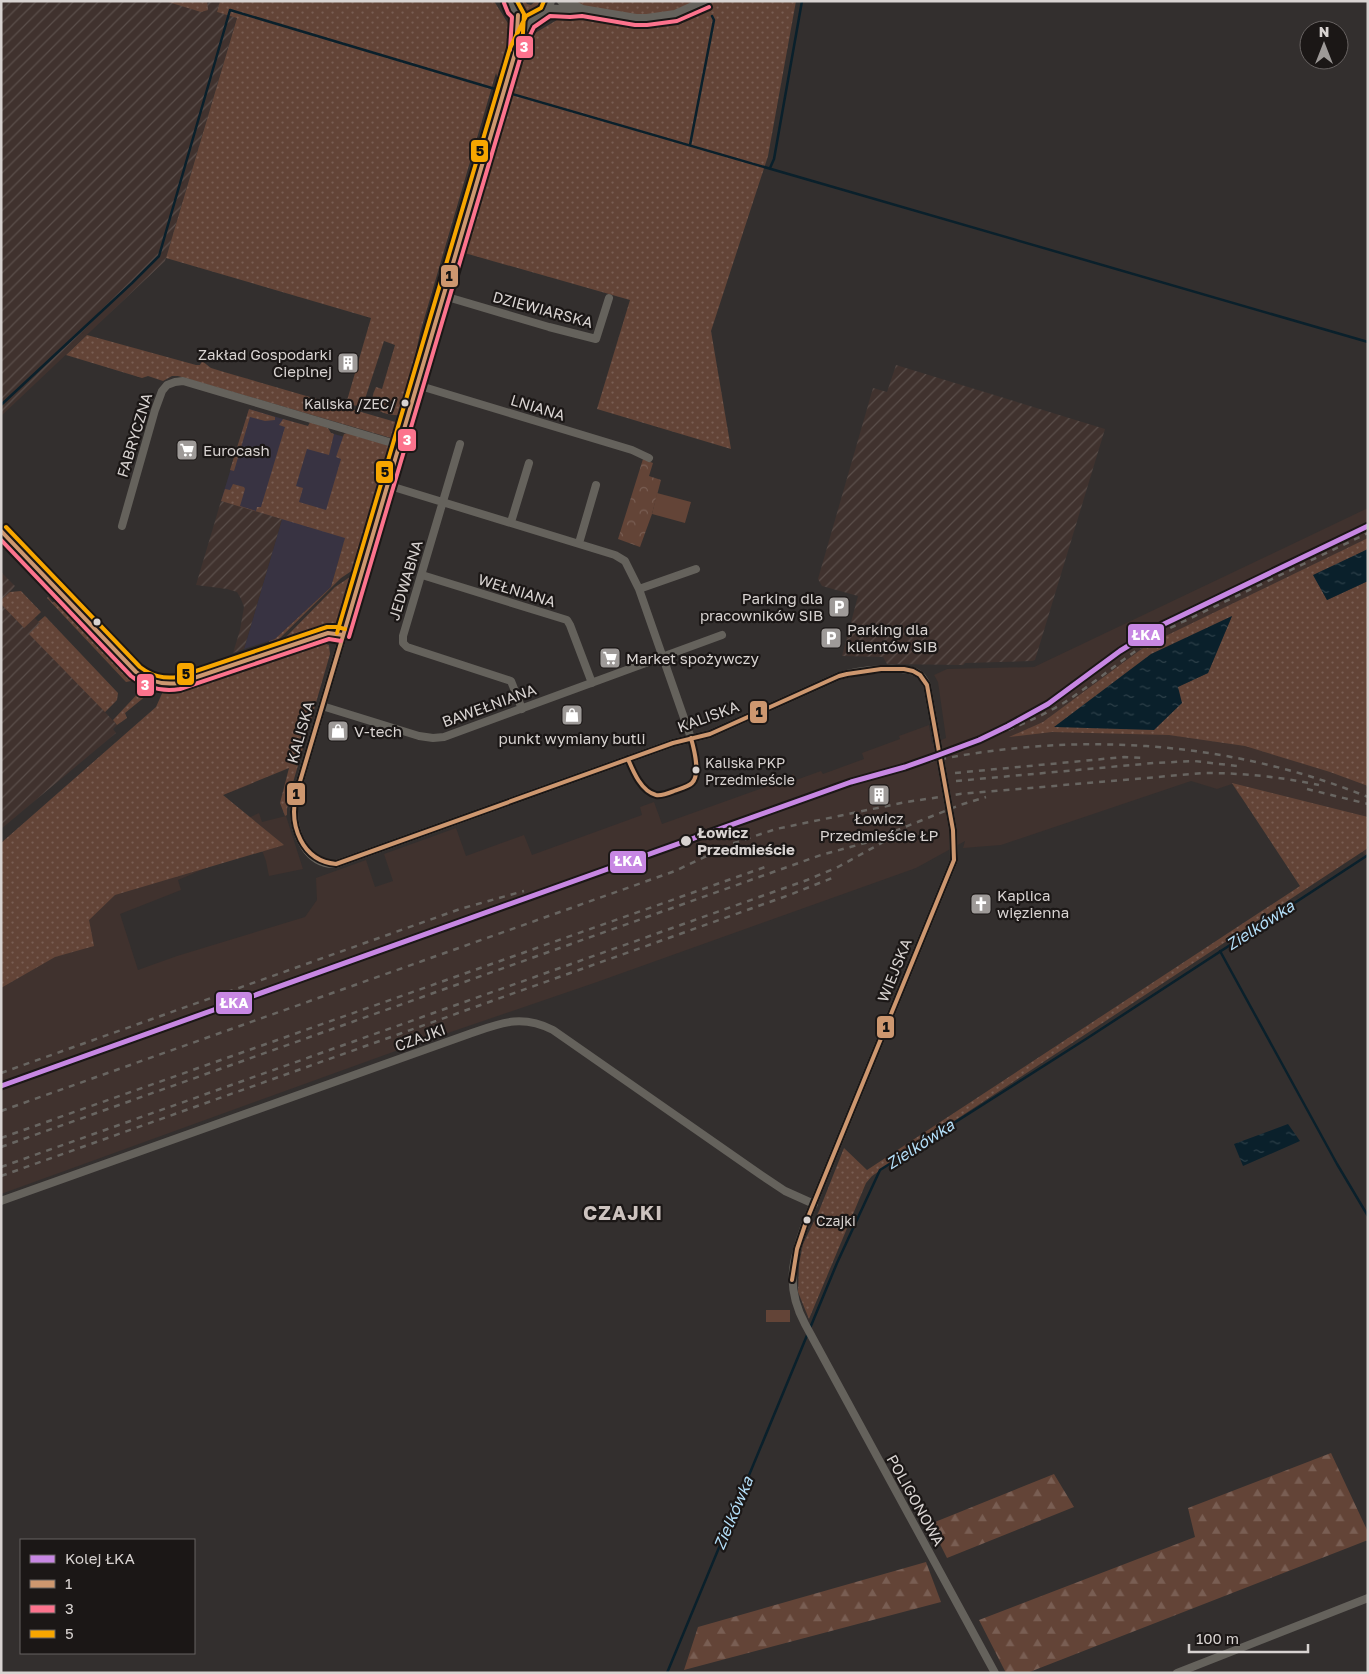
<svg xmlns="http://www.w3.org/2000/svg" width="1369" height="1674" font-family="'Golos Text',sans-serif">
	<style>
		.commercial { fill: #383342 }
		.industrial { fill: url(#industrial-furrows) }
		.built { fill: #40322e }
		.grass { fill: url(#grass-dots); fill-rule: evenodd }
		.forest { fill: url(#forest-firs) }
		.park { fill: url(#park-crowns) }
		.garden { fill: #634437 }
		.water { fill: url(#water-ripples) }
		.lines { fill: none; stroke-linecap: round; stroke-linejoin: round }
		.stream { stroke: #0a202b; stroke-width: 2.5 }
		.minor { stroke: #65625c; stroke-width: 8 }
		.tertiary { stroke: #65625c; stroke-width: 10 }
		.rail { stroke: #686561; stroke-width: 2.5; stroke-dasharray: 6 6; stroke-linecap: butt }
		.bus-1-casing { stroke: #1b1716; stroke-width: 8 }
		.bus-2-casing { stroke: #1b1716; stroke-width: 8 }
		.bus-3-casing { stroke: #1b1716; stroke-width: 8 }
		.bus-1 { stroke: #cd976f; stroke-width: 4 }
		.bus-2 { stroke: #fc738d; stroke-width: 4 }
		.bus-3 { stroke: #f7a600; stroke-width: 4 }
		.rail-1-casing { stroke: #1b1716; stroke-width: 9 }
		.rail-1 { stroke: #c787e3; stroke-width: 5 }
		.bus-dot { fill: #d8d3d1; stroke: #1b1716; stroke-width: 2 }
		.labels { text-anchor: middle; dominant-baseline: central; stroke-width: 4.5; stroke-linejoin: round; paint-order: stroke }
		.bus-label { font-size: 14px; fill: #d8d3d1; stroke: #1b1716; text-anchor: start }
		.street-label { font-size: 15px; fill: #d8d3d1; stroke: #1b1716 }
		.poi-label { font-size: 15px; fill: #d8d3d1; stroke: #1b1716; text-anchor: start }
		.stop-label { font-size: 15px; font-weight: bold; fill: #d8d3d1; stroke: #1b1716; text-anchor: start }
		.water-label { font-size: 16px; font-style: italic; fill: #b3def8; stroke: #1b1716 }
		.district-label { font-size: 20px; font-weight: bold; letter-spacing: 1px; fill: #cdc3bf; stroke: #1b1716 }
		.line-badge { stroke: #1b1716; stroke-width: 2 }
		.badge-label { font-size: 14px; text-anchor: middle; font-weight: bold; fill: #fff }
		.pale-badge-label { font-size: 14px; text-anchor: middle; font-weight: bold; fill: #111 }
	</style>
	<defs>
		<pattern id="industrial-furrows" width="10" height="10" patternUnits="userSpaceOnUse" patternTransform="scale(1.25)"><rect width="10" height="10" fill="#40322e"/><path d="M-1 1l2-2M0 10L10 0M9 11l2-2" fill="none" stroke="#5b4f4b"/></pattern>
		<pattern id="grass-dots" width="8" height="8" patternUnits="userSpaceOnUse" patternTransform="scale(1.25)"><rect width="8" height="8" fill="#634437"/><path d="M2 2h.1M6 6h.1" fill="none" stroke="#795e53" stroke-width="1.8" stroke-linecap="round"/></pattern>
		<pattern id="forest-firs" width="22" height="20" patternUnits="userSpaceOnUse" patternTransform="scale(1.25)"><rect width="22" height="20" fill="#634437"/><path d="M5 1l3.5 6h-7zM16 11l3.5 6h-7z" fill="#795e53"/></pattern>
		<pattern id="park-crowns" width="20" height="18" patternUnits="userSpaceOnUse" patternTransform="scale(1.25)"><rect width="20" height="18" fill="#634437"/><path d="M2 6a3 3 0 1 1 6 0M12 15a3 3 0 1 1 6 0" fill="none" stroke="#795e53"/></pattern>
		<pattern id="water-ripples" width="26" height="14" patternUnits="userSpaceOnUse" patternTransform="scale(1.25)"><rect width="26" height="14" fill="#0a202b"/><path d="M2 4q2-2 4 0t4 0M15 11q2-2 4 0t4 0" fill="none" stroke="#2d4049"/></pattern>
	</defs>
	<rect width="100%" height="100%" fill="#332f2e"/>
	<path class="commercial" d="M 249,409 L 372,445 L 331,587 L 275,639 L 244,649 L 282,519 L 221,501 Z"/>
	<path class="industrial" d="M 1,1 L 220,1 L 217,12 L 237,17 L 165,261 L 1,416 Z
		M 896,365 L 1105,429 L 1035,660 L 1032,661 L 965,663 L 963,665 L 887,664 L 883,657 L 842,656 L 858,596 L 822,586 L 818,579 L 873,388 L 887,392 Z
		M 221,501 L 282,519 L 244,649 L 233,653 L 240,630 L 244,607 L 241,599 L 237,592 L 227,589 L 196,585 Z
		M 1,572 L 15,586 L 10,592 L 115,702 L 105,712 L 117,725 L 113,729 L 116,733 L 1,829 Z"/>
	<path class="built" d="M 1368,508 L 1368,552 L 1264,602 L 1368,670 L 1368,857 L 1322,823 L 1240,796 L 1232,784 L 1217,789 L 1191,781 L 1001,845 L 963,848 L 965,841 L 916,868 L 597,982 L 404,1048 L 1,1194 L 1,866 L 193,741 L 254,783 L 223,795 L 246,819 L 259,813 L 262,822 L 286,816 L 303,869 L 269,876 L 266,861 L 260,845 L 178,880 L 181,890 L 120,914 L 138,970 L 177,956 L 305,917 L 317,900 L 316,878 L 366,860 L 375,887 L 393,881 L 384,854 L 456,828 L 466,856 L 524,835 L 532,855 L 642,815 L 640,807 L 654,802 L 662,824 L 782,781 L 781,779 L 794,774 L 796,780 L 821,771 L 823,774 L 864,759 L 862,753 L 900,739 L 899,736 L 929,725 L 932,744 L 946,738 L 938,682 L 934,675 L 947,669 L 1034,667 Z"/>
	<path class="grass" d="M 165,1 L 207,1 L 208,10 L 201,12 Z
		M 220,1 L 494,1 L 511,28 C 514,43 503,68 499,82 L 496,73 L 420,333 L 407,395 L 401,415 C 392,416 376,413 373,403 C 371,398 374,392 376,387 L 382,389 L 395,345 L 384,341 L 364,402 L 358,406 L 346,404 L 371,318 L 166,258 L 237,18 L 217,12 Z
		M 516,1 L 525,1 L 527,4 L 531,5 L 536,1 L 543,1 L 540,8 L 533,12 L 522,10 Z
		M 566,1 L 796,1 L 768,156 L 711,331 L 731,449 L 597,409 L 630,300 L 461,252 L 506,101 L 510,101 L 513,88 L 511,86 L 525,39 L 562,17 Z
		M 87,335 L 196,365 L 200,365 L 202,361 L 211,368 L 224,372 L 399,423 L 395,436 L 391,438 L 178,376 L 172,376 L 163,381 L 148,376 L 142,378 L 66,355 Z
		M 249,409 L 275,417 L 275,420 L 265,421 L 250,417 L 234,471 L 230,470 Z
		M 283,419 L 308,426 L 310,422 L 328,428 L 331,433 L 334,434 L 329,455 L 307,449 L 296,486 L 303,488 L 299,502 L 326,510 L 341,459 L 336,457 L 344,434 L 347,433 L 390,446 L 391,450 L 356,568 L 341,578 L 279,639 L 269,642 L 269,641 L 275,639 L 331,587 L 345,538 L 221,501 L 225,489 L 230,490 L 233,484 L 244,487 L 245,489 L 240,506 L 256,511 L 257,507 L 261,507 L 285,427 L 279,425 Z
		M 1368,538 L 1368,549 L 1314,576 L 1327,600 L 1368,581 L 1368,786 L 1330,772 L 1245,746 L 1169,735 L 1052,732 L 1009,737 L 1043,722 L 1147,645 ZM 1232,616 L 1208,673 L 1177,687 Z
		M 353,575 L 355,575 C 352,588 350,606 343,617 C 334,629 293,640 278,645 L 275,643 L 282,641 L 335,587 Z
		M 21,591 L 41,612 L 24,628 L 1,604 L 1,600 L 10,592 Z
		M 48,597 L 53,603 L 55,600 L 61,601 L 132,676 L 132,680 L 131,681 L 126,682 L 47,598 Z
		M 45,616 L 118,693 L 117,700 L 105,712 L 29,634 L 40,623 L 38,622 Z
		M 323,643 L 329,645 L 330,654 L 290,793 L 287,809 L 287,815 L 285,816 L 280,803 L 289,768 L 223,795 L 284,845 L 115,895 L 89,920 L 94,946 L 55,957 L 1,988 L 1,843 L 156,707 L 164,689 L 178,688 L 196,684 Z
		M 143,688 L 147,695 L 125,713 L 127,718 L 117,725 L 113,720 Z
		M 1232,783 L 1368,817 L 1368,848 L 916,1146 L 872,1176 L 866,1183 L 809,1319 L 798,1292 L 799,1264 L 803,1244 L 819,1211 L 844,1148 L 867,1170 L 1300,886 Z"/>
	<path class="forest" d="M 1331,1453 L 1368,1532 L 1368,1540 L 1027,1673 L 1006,1673 L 979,1620 L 1195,1537 L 1188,1508 Z
		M 1054,1474 L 1074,1507 L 947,1558 L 930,1524 Z
		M 926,1562 L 941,1602 L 684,1670 L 698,1627 Z"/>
	<path class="park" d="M 643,459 L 653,463 L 649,476 L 661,480 L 652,514 L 640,547 L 618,539 Z"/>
	<path class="garden" d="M 657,493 L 691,502 L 685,523 L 652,514 Z
		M 766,1310 L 790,1310 L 790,1322 L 766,1322 Z"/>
	<path class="water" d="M 1368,549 L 1368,581 L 1327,600 L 1313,575 Z
		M 1232,616 L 1208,673 L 1178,687 L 1182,703 L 1154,730 L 1054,727 L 1151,654 Z
		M 1288,1124 L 1300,1141 L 1243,1166 L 1234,1144 Z"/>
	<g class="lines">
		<path class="stream" d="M 690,145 L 714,20 L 712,16
			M 770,168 L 774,159 L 802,1
			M 1,405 L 132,283 L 159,256 L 230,10 L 495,89 L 1368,342
			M 1220,951 L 1337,1164 L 1368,1216
			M 667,1673 L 837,1263 L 880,1170 L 1086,1039 L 1368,855"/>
		<path class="minor" d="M 532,19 L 516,50 L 298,788 C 296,794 294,801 294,807 C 293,833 307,866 336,864 L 673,743 L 710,734 L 839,676 C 856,671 906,663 920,675 C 923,677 925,682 927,685 L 953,830 L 954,860 L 806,1222 C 792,1260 785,1287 805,1324 L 995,1673
			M 516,48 L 518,15
			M 444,296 L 549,327 L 596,339 L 609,298
			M 417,385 L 632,450 L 649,458
			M 460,444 L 403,636 L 403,643 L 407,647 L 511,681 L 522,709
			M 387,485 L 615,555 L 625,561 L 639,589 L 691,738
			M 511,522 L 529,463
			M 122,526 L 155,410 L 162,391 L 167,385 L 175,382 L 183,381 L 399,445
			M 1,531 L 136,672 C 149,683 163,686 179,683 L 328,633 L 336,633 L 343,635
			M 579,543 L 596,485
			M 422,575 L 567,620 L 570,625 L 592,683
			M 639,589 L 696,569
			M 322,706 L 419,736 L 433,738 L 444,737 L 722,635
			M 1,1201 L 469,1034 C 501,1023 521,1014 553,1030 L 761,1175 L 785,1191 L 814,1204
			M 1177,1673 L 1368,1598"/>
		<path class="tertiary" d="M 510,1 C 515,24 545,25 550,1
			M 562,1 L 571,4 L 582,10
			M 547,9 L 570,11 L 582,10 L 636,19 L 647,19 L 675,15 L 706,1"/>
		<path class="rail" d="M 963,746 C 998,734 1033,722 1065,702 C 1102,678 1134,649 1172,627 L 1368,533
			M 905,767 C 1059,730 1220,737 1368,797
			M 955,773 L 1124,757 L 1143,758
			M 956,781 L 1154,763 L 1194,761 L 1237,766
			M 1307,789 L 1368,804
			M 1,1073 L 460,909 L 524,891
			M 1,1111 L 675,871 L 734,843 L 776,829 L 906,802 L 960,794 L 1204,773 C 1244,773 1281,777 1319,785
			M 1,1138 L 765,867
			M 1,1147 L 821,855 L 865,843 L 960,805 L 986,797
			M 1,1167 L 807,880 L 838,867 L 887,840
			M 1,1176 L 792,894 L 832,878"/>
		<g class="bus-1-casing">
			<path id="bus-1" d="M 518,15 L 516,50 L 296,795 C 289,826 302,861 336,864 L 673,743 L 710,734 L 839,676 L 847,674 L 881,669 L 904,669 L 913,671 L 920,675 L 927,685 L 953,830 L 954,860 L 806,1222 L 797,1249 L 792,1280
				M 1,531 L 136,672 C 149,682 163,685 179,683 L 328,633 L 343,635
				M 628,759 C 633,771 641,791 656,795 C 662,796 669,793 674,791 C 679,789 688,787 692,783 C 701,774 694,749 691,738"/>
		</g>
		<g class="bus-2-casing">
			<path id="bus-2" d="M 504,3 L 508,13 L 512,17 L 510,50
				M 1,540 L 131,676 C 146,688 162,692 180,689 L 329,639 L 341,641
				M 349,637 L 522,52 L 534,27 L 550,16 L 570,17 L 582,16 L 635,25 L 647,25 L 677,21 L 709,7"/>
		</g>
		<g class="bus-3-casing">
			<path id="bus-3" d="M 517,1 L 524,14 L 522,50
				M 6,527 L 140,667 C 152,676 163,679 178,677 L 327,627 L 337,627 L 345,629
				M 337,633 L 510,48 L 526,16 L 541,8 L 544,1"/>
		</g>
		<use href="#bus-1" class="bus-1"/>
		<use href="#bus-2" class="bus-2"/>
		<use href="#bus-3" class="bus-3"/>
		<g class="rail-1-casing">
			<path id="rail-1" d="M 1,1086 L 851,782 L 905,767 L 936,756 L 979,740 L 1008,726 L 1048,704 L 1120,651 L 1162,625 L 1368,526"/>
		</g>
		<use href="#rail-1" class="rail-1"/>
	</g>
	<defs>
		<g id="building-square" transform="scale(1.125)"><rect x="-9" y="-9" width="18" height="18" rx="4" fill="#9e9a98" stroke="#1b1716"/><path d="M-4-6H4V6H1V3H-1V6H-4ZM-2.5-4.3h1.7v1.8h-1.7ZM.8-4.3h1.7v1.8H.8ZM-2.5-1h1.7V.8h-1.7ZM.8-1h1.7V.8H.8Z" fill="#fff"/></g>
		<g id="supermarket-square" transform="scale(1.125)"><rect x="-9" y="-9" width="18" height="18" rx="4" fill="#9e9a98" stroke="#1b1716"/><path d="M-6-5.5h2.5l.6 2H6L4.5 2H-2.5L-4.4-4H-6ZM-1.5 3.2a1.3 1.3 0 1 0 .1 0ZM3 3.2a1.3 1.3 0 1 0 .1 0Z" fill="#fff"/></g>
		<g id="parking-square" transform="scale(1.125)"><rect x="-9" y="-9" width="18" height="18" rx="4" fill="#9e9a98" stroke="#1b1716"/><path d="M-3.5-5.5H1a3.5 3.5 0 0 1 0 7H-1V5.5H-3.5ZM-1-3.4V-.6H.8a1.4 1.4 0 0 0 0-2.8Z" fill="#fff"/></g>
		<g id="shop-square" transform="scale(1.125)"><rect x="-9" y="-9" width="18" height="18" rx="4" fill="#9e9a98" stroke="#1b1716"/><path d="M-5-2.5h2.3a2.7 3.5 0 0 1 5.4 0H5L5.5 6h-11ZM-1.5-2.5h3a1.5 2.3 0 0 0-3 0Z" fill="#fff"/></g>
		<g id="church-square" transform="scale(1.125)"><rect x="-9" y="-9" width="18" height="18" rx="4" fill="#9e9a98" stroke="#1b1716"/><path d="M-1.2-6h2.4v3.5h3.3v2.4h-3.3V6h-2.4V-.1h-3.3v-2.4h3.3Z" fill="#fff"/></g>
	</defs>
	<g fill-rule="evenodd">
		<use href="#building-square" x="348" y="363"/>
		<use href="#supermarket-square" x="187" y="450"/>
		<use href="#parking-square" x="839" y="607"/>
		<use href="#parking-square" x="831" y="638"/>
		<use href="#supermarket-square" x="610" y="658"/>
		<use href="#shop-square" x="572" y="715"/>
		<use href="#shop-square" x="338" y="731"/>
		<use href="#building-square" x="879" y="795"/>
		<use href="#church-square" x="981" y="904"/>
	</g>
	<g class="bus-dot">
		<circle cx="405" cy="403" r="4.5"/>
		<circle cx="97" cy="622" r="4.5"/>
		<circle cx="696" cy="770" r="4.5"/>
		<circle cx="686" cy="841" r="6"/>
		<circle cx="807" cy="1220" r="4.5"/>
	</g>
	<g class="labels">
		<g class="bus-label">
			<text x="396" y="403" text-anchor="end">Kaliska /ZEC/</text>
			<text x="705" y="762">Kaliska PKP<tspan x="705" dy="17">Przedmieście</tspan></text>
			<text x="816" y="1220">Czajki</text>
		</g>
		<g class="street-label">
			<text transform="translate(543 309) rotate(15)">DZIEWIARSKA</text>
			<text transform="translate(538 407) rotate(17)">LNIANA</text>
			<text transform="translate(134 435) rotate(-73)">FABRYCZNA</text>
			<text transform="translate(405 580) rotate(-73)">JEDWABNA</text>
			<text transform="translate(517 590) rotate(17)">WEŁNIANA</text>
			<text transform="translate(489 705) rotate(-20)">BAWEŁNIANA</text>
			<text transform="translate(708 716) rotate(-20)">KALISKA</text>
			<text transform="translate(300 732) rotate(-74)">KALISKA</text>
			<text transform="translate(894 970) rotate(-68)">WIEJSKA</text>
			<text transform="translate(420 1037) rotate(-20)">CZAJKI</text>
			<text transform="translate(916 1500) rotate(61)">POLIGONOWA</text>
		</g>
		<g class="poi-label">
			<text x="332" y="354" text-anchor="end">Zakład Gospodarki<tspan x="332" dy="17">Cieplnej</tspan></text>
			<text x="203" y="450">Eurocash</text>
			<text x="823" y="598" text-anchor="end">Parking dla<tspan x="823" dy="17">pracowników SIB</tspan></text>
			<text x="847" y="629">Parking dla<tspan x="847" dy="17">klientów SIB</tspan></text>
			<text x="626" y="658">Market spożywczy</text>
			<text x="354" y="731">V-tech</text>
			<text x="572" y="738" text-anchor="middle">punkt wymiany butli</text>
			<text x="879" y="818" text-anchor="middle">Łowicz<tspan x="879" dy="17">Przedmieście ŁP</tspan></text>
			<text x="997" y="895">Kaplica<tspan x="997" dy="17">więzienna</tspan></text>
		</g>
		<g class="stop-label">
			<text x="697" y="832">Łowicz<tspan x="697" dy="17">Przedmieście</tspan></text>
		</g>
		<g class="water-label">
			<text transform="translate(1260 925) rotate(-33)">Zielkówka</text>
			<text transform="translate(920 1144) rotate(-33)">Zielkówka</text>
			<text transform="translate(733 1513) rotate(-67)">Zielkówka</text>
		</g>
		<g class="district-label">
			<text x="623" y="1212">CZAJKI</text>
		</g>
	</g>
	<g class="line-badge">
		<rect x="515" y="35" width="19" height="24" rx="5" fill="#fc738d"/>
		<rect x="470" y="139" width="19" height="24" rx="5" fill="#f7a600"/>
		<rect x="440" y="264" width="19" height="24" rx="5" fill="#cd976f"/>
		<rect x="397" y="428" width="20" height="24" rx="5" fill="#fc738d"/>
		<rect x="375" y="460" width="19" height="24" rx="5" fill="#f7a600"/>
		<rect x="1127" y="623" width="38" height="24" rx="5" fill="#c787e3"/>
		<rect x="176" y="662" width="19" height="24" rx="5" fill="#f7a600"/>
		<rect x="136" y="673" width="19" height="24" rx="5" fill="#fc738d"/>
		<rect x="749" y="700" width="19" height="24" rx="5" fill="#cd976f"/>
		<rect x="286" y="782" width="20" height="24" rx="5" fill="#cd976f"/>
		<rect x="609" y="850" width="38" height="24" rx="5" fill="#c787e3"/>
		<rect x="215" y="991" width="38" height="24" rx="5" fill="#c787e3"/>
		<rect x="876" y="1015" width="19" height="24" rx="5" fill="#cd976f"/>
	</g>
	<g class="badge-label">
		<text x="524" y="52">3</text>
		<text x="407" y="445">3</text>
		<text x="1146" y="640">ŁKA</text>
		<text x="145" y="690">3</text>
		<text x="628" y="866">ŁKA</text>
		<text x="234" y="1008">ŁKA</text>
	</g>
	<g class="pale-badge-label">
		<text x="480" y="156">5</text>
		<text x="449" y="281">1</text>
		<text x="385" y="477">5</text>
		<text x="186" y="679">5</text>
		<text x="759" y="717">1</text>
		<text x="296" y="799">1</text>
		<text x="886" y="1032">1</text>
	</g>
	<rect width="1369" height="1674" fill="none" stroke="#d8d3d1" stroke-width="5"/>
	<rect x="20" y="1539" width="175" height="115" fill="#1b1716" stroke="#676261"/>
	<rect x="30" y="1555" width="25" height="8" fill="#c787e3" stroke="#676261"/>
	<text x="65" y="1564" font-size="15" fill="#d8d3d1">Kolej ŁKA</text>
	<rect x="30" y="1580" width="25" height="8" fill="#cd976f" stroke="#676261"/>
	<text x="65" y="1589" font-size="15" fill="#d8d3d1">1</text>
	<rect x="30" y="1605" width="25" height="8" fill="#fc738d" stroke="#676261"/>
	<text x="65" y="1614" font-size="15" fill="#d8d3d1">3</text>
	<rect x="30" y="1630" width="25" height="8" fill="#f7a600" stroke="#676261"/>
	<text x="65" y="1639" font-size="15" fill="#d8d3d1">5</text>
	<g transform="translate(1324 45)"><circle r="24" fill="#1b1716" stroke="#676261"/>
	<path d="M0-4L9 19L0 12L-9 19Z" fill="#9e9a98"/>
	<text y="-8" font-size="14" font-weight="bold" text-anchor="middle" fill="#d8d3d1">N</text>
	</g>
	<path d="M1189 1644v8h119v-8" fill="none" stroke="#d8d3d1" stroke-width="2.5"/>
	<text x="1196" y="1644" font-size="15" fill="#d8d3d1" stroke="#1b1716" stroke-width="4" paint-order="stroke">100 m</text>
</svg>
